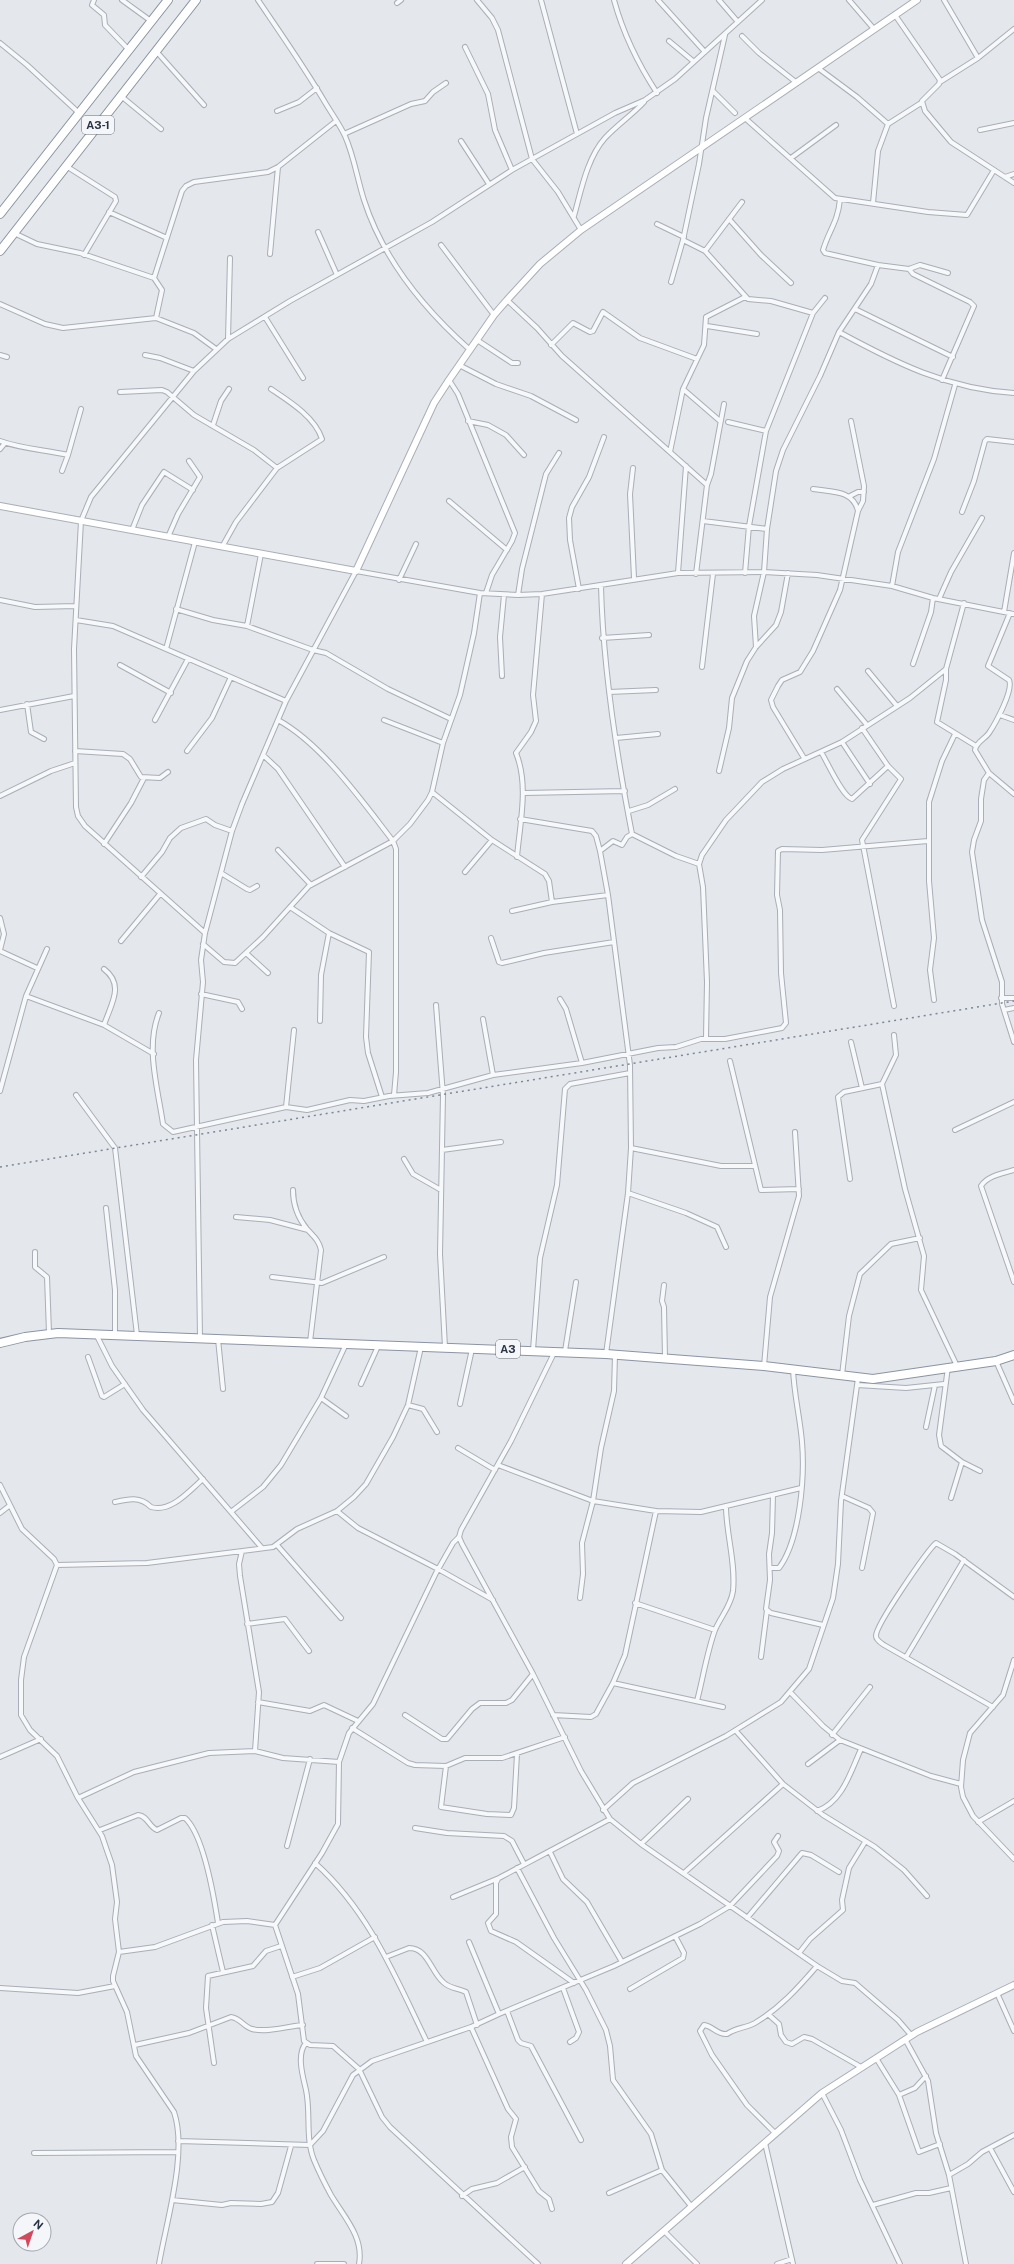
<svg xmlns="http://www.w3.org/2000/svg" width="1014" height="2264" font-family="'Public Sans',sans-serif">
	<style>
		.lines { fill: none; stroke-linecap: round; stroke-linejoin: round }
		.street-casing { stroke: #a9aeb7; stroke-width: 6 }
		.secondary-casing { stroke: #a9aeb7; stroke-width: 8 }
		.highway-casing { stroke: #8b94a3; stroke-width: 10 }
		.street { stroke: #f7f8fa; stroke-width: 4 }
		.secondary { stroke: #fff; stroke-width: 6 }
		.highway { stroke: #fff; stroke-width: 8 }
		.rail { stroke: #7d8696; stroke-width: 1.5; stroke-dasharray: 2 4; stroke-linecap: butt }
		.labels { text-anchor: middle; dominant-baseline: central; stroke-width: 4; stroke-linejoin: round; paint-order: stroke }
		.shield { fill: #f4f6f9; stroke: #676e7b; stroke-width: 1 }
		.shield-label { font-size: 11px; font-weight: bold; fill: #2b3445 }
	</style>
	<rect width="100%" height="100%" fill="#e4e7ec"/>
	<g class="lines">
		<g class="street-casing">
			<path id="street" d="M 94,0 L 92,5 L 104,15 L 105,25 L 129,50
				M 122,0 L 151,21
				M 258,0 C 281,34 305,68 326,104 C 332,114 340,125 345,136 C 354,156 357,178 364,200 C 383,259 423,308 469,349
				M 477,0 L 492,18 L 498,30 L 532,159 L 558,192 L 581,230
				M 541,0 L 577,134
				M 614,0 C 623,33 638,64 657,93
				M 658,0 L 705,52
				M 719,0 L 738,22
				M 849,0 L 874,29
				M 944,0 L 978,58
				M 397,3 L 401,0
				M 895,15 L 940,80 L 939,84 L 922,101 L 925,111 L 951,142 L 1014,183
				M 742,36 L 759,53 L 797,83
				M 669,41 L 693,61
				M 0,43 L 27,65 L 79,113
				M 465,47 L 488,94 L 495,130 L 512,170
				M 156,51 L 204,105
				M 818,68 L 857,97 L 888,124
				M 940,82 L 978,58 L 1014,29
				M 713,91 L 735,113
				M 121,96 L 161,129
				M 277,111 L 299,102 L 317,88
				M 746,119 L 835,198 L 928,212 L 967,215 L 994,170
				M 980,130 L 1014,123
				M 344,134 L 411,104 L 425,101 L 433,92 L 446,83
				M 461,141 L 489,184
				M 791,158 L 836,125
				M 66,166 L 115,197 L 116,201 L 84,255
				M 1005,177 L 1014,174
				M 840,199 C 838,222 829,230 823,250 L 825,253 L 878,265 L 909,269 L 920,265 L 948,273
				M 873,203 L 878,151 L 888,124 L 921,103
				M 109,212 L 167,238
				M 574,216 C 581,191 587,158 605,138 C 617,125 632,115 644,102
				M 729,219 L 761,255 L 791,283
				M 657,224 L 684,237
				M 318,232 L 337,275
				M 14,233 L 37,244 L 80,253 L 154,278 L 162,290 L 156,318
				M 683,240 L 705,251 L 748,299 L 771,301 L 813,313 L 825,298
				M 441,245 L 494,315
				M 705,251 L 742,202
				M 270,254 L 278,167
				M 909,269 L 913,274 L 970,302 L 974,306 L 942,380
				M 154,278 L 182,191 L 186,186 L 194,182 L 268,172 L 278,167 L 336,121
				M 671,282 L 683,240 L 699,164 L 706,118 L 725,35
				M 507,300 L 537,328 L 562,356 L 707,485 L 696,574
				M 0,304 L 45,324 L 63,328 L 156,318 L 194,333 L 216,349
				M 855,309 L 953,357
				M 265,317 L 303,378
				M 707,326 L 757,334
				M 839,332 C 896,363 948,389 1014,393
				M 228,339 L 230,258
				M 477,340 L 512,363 L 518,363
				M 551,345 L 573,323 L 590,332 L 593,331 L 603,312 L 640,338 L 697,359
				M 0,355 L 7,357
				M 145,355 L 160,358 L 194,371
				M 459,365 L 496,384 L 531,396 L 576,420
				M 449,380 L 458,394 L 515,533 L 512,541 L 492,575 L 486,593
				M 271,389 C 289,401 315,417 322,439 L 277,468
				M 683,389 L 720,421
				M 120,392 L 162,390 L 167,392 L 194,415 L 254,450 L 277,468 L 236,522 L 222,547
				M 468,421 L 488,425 L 506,435 L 524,455
				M 851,421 L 864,486 L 863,501 L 858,511
				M 728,422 L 766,431
				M 213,425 L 221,401 L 229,389
				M 0,441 C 22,449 46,450 68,455
				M 0,449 L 5,443
				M 670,452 L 683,389 L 704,345 L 706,317 L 745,297
				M 633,468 L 630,494 L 634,578
				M 62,471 L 68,455 L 81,409
				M 707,485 L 711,474 L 724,404
				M 850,496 L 858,492 L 864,492
				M 449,501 L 507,550
				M 962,512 L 974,481 L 985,441 L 987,439 L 1014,442
				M 703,521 L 767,529
				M 132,530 L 142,505 L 164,472 L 193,490
				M 168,537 L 178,514 L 200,477 L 189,461
				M 678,573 L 686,466
				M 745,573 L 749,526 L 766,431 L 813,313
				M 399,580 L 416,544
				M 601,586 C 603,669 616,752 632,834 L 676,856 L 699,864
				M 892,586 L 898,552 L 934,459 L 955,385
				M 579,589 L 570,540 L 569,518 L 572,507 L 589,477 L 604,437
				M 518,595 L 522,569 L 546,474 L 559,453
				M 939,599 L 951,572 L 982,518
				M 0,600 L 35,607 L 76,606
				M 176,609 L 213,620 L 247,626 L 313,650 L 326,653 L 388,689 L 451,719
				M 1004,612 L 1014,553
				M 1010,613 L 988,666 L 1009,680 C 1014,690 995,724 989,733 C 985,739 976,742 975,750 L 989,773 L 1014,794
				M 76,620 L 113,626 L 286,701
				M 247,626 L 261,554
				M 602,638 L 649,635
				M 756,647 L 754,616 L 764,572 L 767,529 L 776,471 L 783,450 L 820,376 L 839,332 L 871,284 L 878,265
				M 166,649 L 195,542
				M 913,664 L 931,612 L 933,598
				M 120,665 L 171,693
				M 702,667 L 713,574
				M 946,669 L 946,680 L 937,722 L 976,746
				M 868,671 L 897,706
				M 502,676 L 500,637 L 504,595
				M 837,689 L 867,725
				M 609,692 L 656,690
				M 27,704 L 31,732 L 44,739
				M 0,710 L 74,696
				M 1000,715 L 1014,720
				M 155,720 L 188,659
				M 278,720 C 322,744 362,801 393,841 L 396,849 L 396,1072 L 394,1095
				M 384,720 L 443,743
				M 862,728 L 888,766 L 901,779 L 862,840 L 894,1006
				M 616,738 L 658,734
				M 842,742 L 870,784
				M 75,751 L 123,754 L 130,759 L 141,777 L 160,778 L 168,772
				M 187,751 L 212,718 L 230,679
				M 821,752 C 828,763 842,796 852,799 L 888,766
				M 263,755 L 278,769 L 345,867
				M 804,758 L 773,707 L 771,700 L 778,686 L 782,680 L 800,672 L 813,651 L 840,590 L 858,511 C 853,490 832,492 813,489
				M 719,771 L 729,728 L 732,698 L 747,661 L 756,647 L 776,625 L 781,612 L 788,573
				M 989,773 L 984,780 L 981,799 L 981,821 L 974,840 L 972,852 L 982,920 L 1002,982 L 1002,1004 L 1014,1042
				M 432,792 L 492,840 L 545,874 L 549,881 L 552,902
				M 524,793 L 625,791
				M 0,796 L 51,771 L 75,763
				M 629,811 L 648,805 L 675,789
				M 520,819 L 592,831 L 596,836 L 600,851 L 608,895 L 630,1065 L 631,1148 L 628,1193 L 606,1354
				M 104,844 L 131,803 L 144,778
				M 278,850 L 311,885
				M 600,851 L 613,841 L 622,845 L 627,837 L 632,834
				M 517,857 C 520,822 529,785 516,753 L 531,732 L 536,721 L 533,695 L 542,594
				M 465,872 L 492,840
				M 221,873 L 247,889 L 250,890 L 257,886
				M 141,877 L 162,852 L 170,838 L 181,828 L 206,819 L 215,825 L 232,831
				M 290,907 L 329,933 L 369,952 L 366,1037 L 368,1053 L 382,1097
				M 512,911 L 552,902 L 608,895
				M 0,918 L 4,934 L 0,950
				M 205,933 L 85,826 L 78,816 L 76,807 L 74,649 L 81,521 L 91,497 L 194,371 L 228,339 L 290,301 L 432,222 L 512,170 L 615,113 L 645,100 L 675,79 L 762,0
				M 491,938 L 499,962 L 502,963 L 544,953 L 614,942
				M 121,941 L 160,894
				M 203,944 L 224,962 L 235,963 L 263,937 L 309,886 L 393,841 L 410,824 L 428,800 L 432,792 L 443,743 L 460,695 L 474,633 L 480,593
				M 0,951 L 37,968
				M 246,953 L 268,973
				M 201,994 L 238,1002 L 242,1009
				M 26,996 L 104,1025 L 154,1054
				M 1001,998 L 1014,998
				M 560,999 L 566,1009 L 582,1063
				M 934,1000 L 930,970 L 934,938 L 929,881 L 929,802 L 942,761 L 955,734
				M 436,1005 L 443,1095 L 440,1254 L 445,1347
				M 1004,1010 L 1014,1008
				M 159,1013 C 145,1047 158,1089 163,1124 L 173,1132 L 286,1107 L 307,1110 L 350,1100 L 364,1101 L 389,1096 L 428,1093 L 493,1075 L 582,1063 L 658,1048 L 676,1047 L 701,1039 L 725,1039 L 782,1028 L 786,1023 L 781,973 L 780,910 L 777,895 L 778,851 L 782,849 L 822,850 L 928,841
				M 483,1019 L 493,1075
				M 320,1021 L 321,975 L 329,933
				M 104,1025 C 111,1004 125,985 104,969
				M 894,1035 L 896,1055 L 882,1084 L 905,1189 L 924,1256 L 921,1290 L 957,1366
				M 706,1038 L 707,982 L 703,887 L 699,864 L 702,855 L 726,820 L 762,782 L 783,769 L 842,742 L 910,698 L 946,669 L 964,603
				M 851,1042 L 862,1088
				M 730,1061 L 761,1190 L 799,1189
				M 0,1091 L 26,996 L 47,949
				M 76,1095 L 115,1148 L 137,1335
				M 286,1107 L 294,1030
				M 955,1130 L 1014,1102
				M 631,1148 L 721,1166 L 754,1166
				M 442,1150 L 501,1142
				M 404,1159 L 413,1174 L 441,1190
				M 1014,1170 C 1003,1173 987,1176 981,1186 L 1014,1282
				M 850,1179 L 838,1097 L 844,1092 L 882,1084
				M 293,1190 C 293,1204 298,1218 307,1229 C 313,1236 319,1240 321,1250 L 310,1342
				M 628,1193 L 686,1213 L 717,1227 L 726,1247
				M 106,1208 L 115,1290 L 115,1334
				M 236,1217 L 270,1220 L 308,1230
				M 35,1252 L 35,1267 L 47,1277 L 49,1333
				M 272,1277 L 322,1283 L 384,1257
				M 664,1285 L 662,1301 L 664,1307 L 665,1358
				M 96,1334 L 112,1366 L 143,1410 L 262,1548
				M 200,1338 L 196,1060 L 203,982 L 201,960 L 205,933 L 232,831 L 242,804 L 286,701 L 356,571 L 480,593 L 518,595 L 542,594 L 678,573 L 764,572 L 817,575 L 892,586 L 933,598 L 1014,614
				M 218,1339 L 223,1389
				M 533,1350 L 540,1258 L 557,1185 L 565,1089 L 570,1084 L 630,1073
				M 555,1351 L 511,1441 L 461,1530 L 459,1537 L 462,1544 L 533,1674 L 581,1771 L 610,1819 L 641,1844 L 817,1966 L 842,1981 L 855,1983 L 898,2020 L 911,2035
				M 565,1351 L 576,1282
				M 88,1357 L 102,1396 L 104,1397 L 125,1384
				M 996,1361 L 1014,1402
				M 764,1366 L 770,1297 L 799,1196 L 795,1132
				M 948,1367 L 939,1435 L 941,1446 L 962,1462 L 980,1471
				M 842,1375 L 849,1316 L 860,1274 L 891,1244 L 920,1238
				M 361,1384 L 379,1344
				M 857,1385 L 906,1388 L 944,1384
				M 321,1398 L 346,1416
				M 460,1404 L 472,1349
				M 408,1405 L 423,1409 L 437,1432
				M 926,1427 L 935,1385
				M 458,1448 L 495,1470
				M 498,1465 L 593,1501 L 656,1511 L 701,1512 L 801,1488
				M 0,1485 L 22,1529 L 54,1559 L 57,1565 L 24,1657 L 21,1680 L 21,1715 L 30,1730 L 57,1756 L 78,1798 L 102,1836 L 112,1865 L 117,1902 L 115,1919 L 119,1952 L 113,1976 L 113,1981 L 127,2012 L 136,2056 L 174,2112 C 188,2153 166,2222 159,2264
				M 773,1495 L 772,1533 L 769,1554 L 770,1580 L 766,1609 L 771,1613 L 823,1625
				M 842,1496 L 869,1508 L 873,1513 L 862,1568
				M 951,1498 L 962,1462
				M 115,1502 C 128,1499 140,1496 151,1507 C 171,1513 189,1491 203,1479
				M 232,1511 L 263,1487 L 281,1465 L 321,1398 L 346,1344
				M 337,1511 L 358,1528 L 438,1569 L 493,1600
				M 0,1513 L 9,1506
				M 459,1537 L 453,1543 L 436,1573 L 373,1704 L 349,1733 L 339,1762 L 338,1824 L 322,1853 L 275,1925 L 298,1994 L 304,2041 L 310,2045 L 333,2046 L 359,2069 L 382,2117 L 390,2127 L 538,2264
				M 277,1545 L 341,1618
				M 242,1551 L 239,1564 L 240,1576 L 259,1692 L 255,1751
				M 57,1565 L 147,1563 L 273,1547 L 297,1529 L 337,1511 L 354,1497 L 366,1484 L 393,1437 L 408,1405 L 421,1347
				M 770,1568 L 779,1568 C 800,1540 805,1477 802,1442 C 800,1417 794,1395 793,1369
				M 580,1598 L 583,1574 L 582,1543 L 593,1501 L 601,1448 L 614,1391 L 615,1355
				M 635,1603 L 715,1630
				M 247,1624 L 285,1619 L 309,1651
				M 761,1657 L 767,1610
				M 906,1657 L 964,1560
				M 1014,1660 L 1003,1695 L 970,1733 L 963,1760 L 961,1787 L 963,1797 L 973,1816 L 1014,1859
				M 613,1683 L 723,1707
				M 790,1692 L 823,1726 L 840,1740 L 931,1776 L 961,1784
				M 697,1701 C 703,1678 707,1652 715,1630 C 721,1616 731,1606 733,1591 C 736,1562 726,1534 726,1506
				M 258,1702 L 310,1711 L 324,1705 L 358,1721
				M 993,1707 L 884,1645 C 881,1643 876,1640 876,1636 C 875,1626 927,1551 936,1543 L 955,1554 L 1014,1597
				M 405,1715 L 442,1739 L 447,1739 L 472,1709 L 480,1703 L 506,1703 L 512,1700 L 533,1674
				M 553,1715 L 591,1717 L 596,1714 L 613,1683 L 625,1655 L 656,1511
				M 352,1728 L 408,1763 L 415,1765 L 446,1766 L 465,1758 L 502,1758 L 565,1737
				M 736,1731 L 783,1784 L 823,1815 L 875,1847 L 904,1870 L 927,1896
				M 832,1735 L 870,1687
				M 0,1757 L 41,1739
				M 808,1764 L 840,1740
				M 446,1766 L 441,1807 L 487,1814 L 511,1815 L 514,1808 L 517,1754
				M 78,1798 L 134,1772 L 209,1753 L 255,1751 L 283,1758 L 339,1762
				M 603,1810 L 633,1783 L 726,1736 L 781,1702 L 809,1669 L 833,1598 L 838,1564 L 841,1501 L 858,1378
				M 817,1811 C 842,1803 851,1771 861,1749
				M 978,1822 L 1014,1801
				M 415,1828 L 447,1833 L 504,1836 L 512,1841 L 524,1864
				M 100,1830 L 138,1815 C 148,1816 148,1826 157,1830 L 181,1818 L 185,1818 C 204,1835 214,1897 218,1923
				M 641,1844 L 688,1799
				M 287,1846 L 310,1759
				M 550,1852 L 563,1879 L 587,1902 L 622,1962
				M 315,1863 C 369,1911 396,1978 427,2042
				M 517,1868 L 554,1938 L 586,1990 L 606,2030 L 610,2046 L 613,2080 L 651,2134 L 662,2170
				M 684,1873 L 783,1784
				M 498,1879 L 496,1883 L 496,1914 L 488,1923 L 491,1931 L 516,1942 L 574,1983
				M 453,1897 L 499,1878 L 610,1819
				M 747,1918 L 802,1853 L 811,1855 L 839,1872
				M 212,1925 L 223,1972
				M 469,1942 L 499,2014
				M 119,1952 L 155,1947 L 223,1922 L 247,1921 L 275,1925
				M 799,1953 L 810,1939 L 843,1910 L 842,1900 L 849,1868 L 865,1842
				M 386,1957 L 409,1948 C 428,1948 431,1972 443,1982 C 450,1989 458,1988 466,1992 L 477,2025
				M 292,1977 L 320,1968 L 375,1937
				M 0,1988 L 78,1993 L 115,1986
				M 563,1988 L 579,2032 L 576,2038 L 570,2042
				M 630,1989 L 683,1958 L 684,1953 L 675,1936
				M 997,1993 L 1014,2031
				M 507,2011 L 518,2040 L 521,2043 L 531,2046 L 581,2140
				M 769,2015 L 779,2024 L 781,2035 L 786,2042 L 792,2044 L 804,2037 L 812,2039 L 861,2067
				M 471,2027 L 508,2109 L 516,2119 L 511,2137 L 512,2147 L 539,2191 L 549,2199 L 552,2209
				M 905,2039 L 928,2081 L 936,2133 L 949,2175 L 966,2264
				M 306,2043 C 296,2054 303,2077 306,2090 C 311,2113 305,2138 314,2160 C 319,2172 325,2184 331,2195 C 344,2217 364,2237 359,2264
				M 135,2045 L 189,2033 L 231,2017 C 240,2018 244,2027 252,2029 C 267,2033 288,2026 303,2025
				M 876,2058 L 899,2095 L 919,2152 L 940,2144
				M 214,2063 L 206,2008 L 208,1976 L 253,1966 L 266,1951 L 281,1946
				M 822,2093 L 841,2130 L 860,2180 L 900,2264
				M 899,2095 L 915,2088 L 926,2076
				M 775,2133 L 747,2105 L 712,2055 L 700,2031 L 704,2025 C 713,2026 717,2035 727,2034 C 735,2028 746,2028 755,2023 C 780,2008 798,1988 817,1966
				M 178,2141 L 310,2145 L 323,2131 L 353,2075 L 372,2061 L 471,2027 L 499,2014 L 614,1966 L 700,1924 L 730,1906 L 777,1856 L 779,1851 L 774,1842 L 778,1836
				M 765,2143 L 793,2264
				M 990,2148 L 1014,2192
				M 34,2153 L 177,2152
				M 949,2175 L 968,2164 L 982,2152 L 1014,2135
				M 609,2193 L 662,2170 L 691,2206
				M 462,2196 L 472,2189 L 497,2183 L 525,2167
				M 172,2200 L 222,2205 L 231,2203 L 261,2204 L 272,2202 L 278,2193 L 291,2146
				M 873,2205 L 916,2193 L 929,2193 L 951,2188
				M 664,2231 L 697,2264
				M 317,2264 L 344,2264
				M 777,2264 L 792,2259"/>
		</g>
		<g class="secondary-casing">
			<path id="secondary" d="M 0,506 L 356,571 L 434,403 L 449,380 L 494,315 L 507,300 L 540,264 L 581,230 L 917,0
				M 626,2264 L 822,2093 L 917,2032 L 1014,1985"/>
		</g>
		<g class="highway-casing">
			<path id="highway" d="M 0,214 L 168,0
				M 0,251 L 196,0
				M 0,1343 L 25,1337 L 58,1333 L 606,1354 L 764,1366 L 873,1379 L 996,1361 L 1014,1355"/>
		</g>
		<use href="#street" class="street"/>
		<use href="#secondary" class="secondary"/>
		<use href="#highway" class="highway"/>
		<path class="rail" d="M 0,1167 L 1014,1001"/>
	</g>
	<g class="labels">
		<g class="shield">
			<rect x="82" y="116" width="32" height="18" rx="3"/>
			<rect x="496" y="1340" width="24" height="18" rx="3"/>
		</g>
		<g class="shield-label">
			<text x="98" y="125">A3-1</text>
			<text x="508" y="1349">A3</text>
		</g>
	</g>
	<g transform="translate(32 2232) rotate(40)"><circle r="19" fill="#f4f6f9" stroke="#a4a8b1"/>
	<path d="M0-3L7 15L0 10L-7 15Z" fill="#d1495b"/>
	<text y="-6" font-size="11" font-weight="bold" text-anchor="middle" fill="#2b3445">N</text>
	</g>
</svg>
